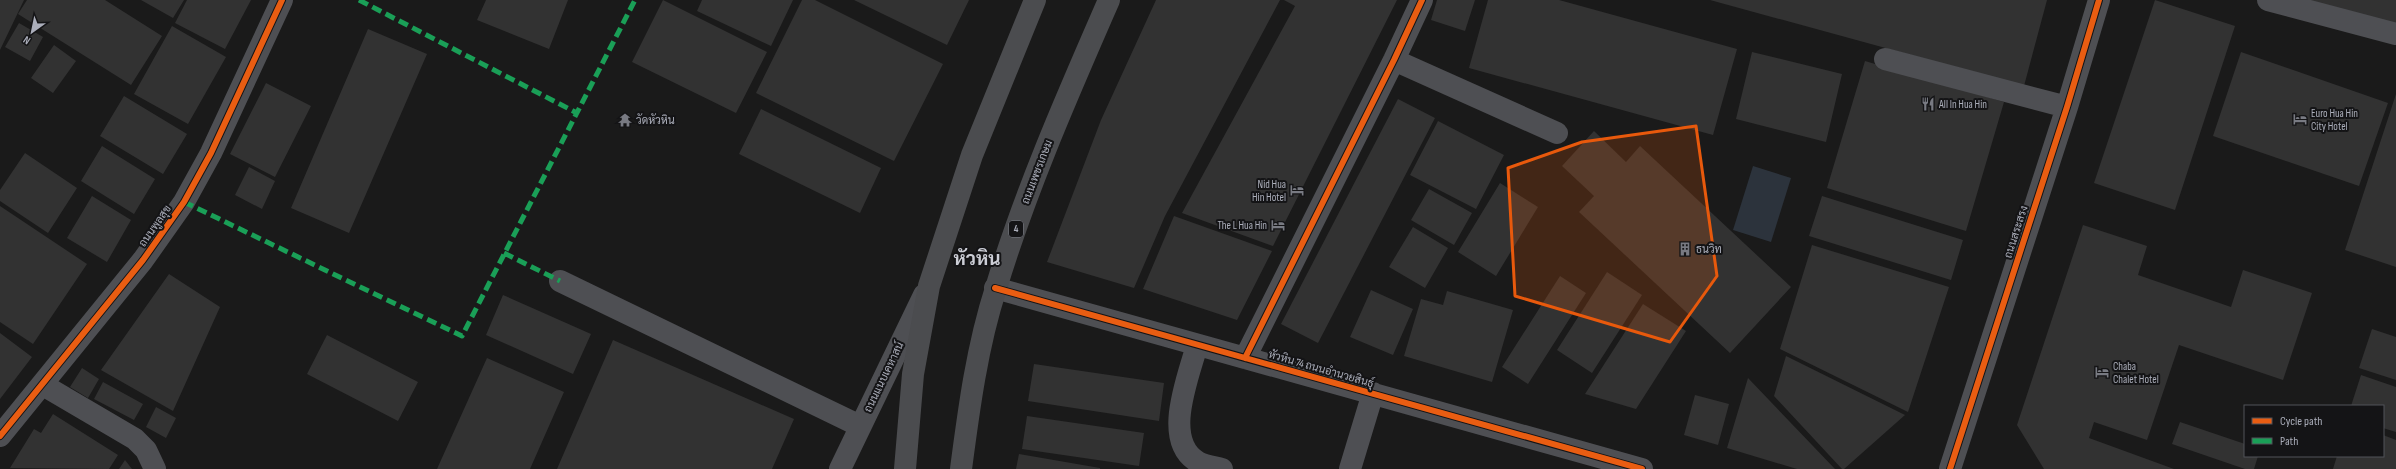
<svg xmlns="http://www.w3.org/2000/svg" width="2396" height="469" font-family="'Sofia Sans Condensed',Sarabun,sans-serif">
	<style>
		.water { fill: #2c333c }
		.building { fill: #323232 }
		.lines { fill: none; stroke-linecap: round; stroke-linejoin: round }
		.minor { stroke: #4e4f53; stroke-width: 22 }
		.major { stroke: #4b4c4f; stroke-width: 22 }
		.quiet { stroke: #1a9f57; stroke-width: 5; stroke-dasharray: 10 5; stroke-linecap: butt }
		.cycleway-casing { stroke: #141416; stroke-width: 8 }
		.cycleway { stroke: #e95d12; stroke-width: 6 }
		.marked { fill: #e8590c; fill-opacity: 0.2; stroke: #e8590c; stroke-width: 3; stroke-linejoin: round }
		.labels { text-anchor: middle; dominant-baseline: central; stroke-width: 4; stroke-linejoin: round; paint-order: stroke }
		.shield { fill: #141416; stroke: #7e8089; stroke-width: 1 }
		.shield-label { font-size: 10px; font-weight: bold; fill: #abaeba }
		.poi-label { font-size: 11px; fill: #abaeba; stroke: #141416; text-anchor: start }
		.street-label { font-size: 11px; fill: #abaeba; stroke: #141416 }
		.town-label { font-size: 19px; font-weight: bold; fill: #ccced6; stroke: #141416 }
	</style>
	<rect width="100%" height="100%" fill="#1a1a1a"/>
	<path class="water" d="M 1753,166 L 1791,178 L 1771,242 L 1733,230 Z"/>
	<path class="building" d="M 0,0 L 24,0 L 0,50 Z
		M 27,0 L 105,0 L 162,36 L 131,85 L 18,14 Z
		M 141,0 L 184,0 L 173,18 Z
		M 187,0 L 251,0 L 225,49 L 175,23 Z
		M 486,0 L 568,0 L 549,49 L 477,20 Z
		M 663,0 L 767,52 L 736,113 L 632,62 Z
		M 702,0 L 793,0 L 771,46 L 697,11 Z
		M 802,0 L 815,0 L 943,64 L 894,161 L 756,93 Z
		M 854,0 L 969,0 L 947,45 Z
		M 1156,0 L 1280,0 L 1165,216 L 1134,288 L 1047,262 L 1101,120 Z
		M 1284,0 L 1397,0 L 1273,246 L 1182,213 L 1295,6 Z
		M 1437,0 L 1475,0 L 1465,31 L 1431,20 Z
		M 1488,0 L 1559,0 L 1737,49 L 1713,135 L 1469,68 Z
		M 1710,0 L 2047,0 L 2024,86 Z
		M 2155,0 L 2235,26 L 2175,210 L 2094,183 Z
		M 2290,0 L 2396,0 L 2396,25 Z
		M 19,23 L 43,37 L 30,61 L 5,47 Z
		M 172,26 L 226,57 L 188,124 L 134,94 Z
		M 368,29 L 427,54 L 349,233 L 291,208 Z
		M 54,45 L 76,61 L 53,93 L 31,78 Z
		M 1752,52 L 1842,74 L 1826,142 L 1736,119 Z
		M 2241,52 L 2388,103 L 2359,186 L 2213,136 Z
		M 1865,61 L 2004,102 L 1966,231 L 1827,188 Z
		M 266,83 L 311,106 L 275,177 L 230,154 Z
		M 2396,94 L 2396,267 L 2345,250 Z
		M 124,96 L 187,134 L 163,174 L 100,136 Z
		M 1398,99 L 1435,118 L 1318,343 L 1281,324 Z
		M 761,109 L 881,168 L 860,213 L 739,154 Z
		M 1438,121 L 1504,155 L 1476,209 L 1410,175 Z
		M 1594,131 L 1626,162 L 1640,146 L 1791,287 L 1730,353 L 1579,212 L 1594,196 L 1562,166 Z
		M 102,146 L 155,179 L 134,214 L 81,181 Z
		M 25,153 L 77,188 L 48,233 L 0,201 L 0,190 Z
		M 249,167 L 275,181 L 262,209 L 235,195 Z
		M 1500,183 L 1538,207 L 1496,276 L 1458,252 Z
		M 1429,189 L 1472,213 L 1454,245 L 1411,220 Z
		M 92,196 L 131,220 L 107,262 L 67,238 Z
		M 1822,196 L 1963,240 L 1951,280 L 1809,236 Z
		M 0,206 L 87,264 L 33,344 L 0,322 Z
		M 1174,216 L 1272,251 L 1237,320 L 1143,289 Z
		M 2083,225 L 2147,246 L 2138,275 L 2231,307 L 2243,270 L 2312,293 L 2283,380 L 2179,345 L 2147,440 L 2094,422 L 2089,438 L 2174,469 L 2044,469 L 2017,425 Z
		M 1413,227 L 1448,248 L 1425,288 L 1389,267 Z
		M 1812,245 L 1949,287 L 1908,412 L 1780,349 Z
		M 1607,272 L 1642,295 L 1592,373 L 1557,350 Z
		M 169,274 L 220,307 L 173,411 L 101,370 Z
		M 1560,276 L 1586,293 L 1528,384 L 1502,367 Z
		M 1371,290 L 1413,309 L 1393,355 L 1350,337 Z
		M 1447,291 L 1513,310 L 1492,382 L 1404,356 L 1421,299 L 1443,305 Z
		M 503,295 L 591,334 L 573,374 L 486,335 Z
		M 1643,304 L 1686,331 L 1636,409 L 1585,394 Z
		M 2372,329 L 2396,337 L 2396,380 L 2359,368 Z
		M 0,333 L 32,357 L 0,399 Z
		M 327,335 L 418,382 L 398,421 L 307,374 Z
		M 613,340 L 794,419 L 772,469 L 557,469 Z
		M 1786,356 L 1905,415 L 1844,469 L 1842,469 L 1774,396 Z
		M 487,358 L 564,392 L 530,469 L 437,469 Z
		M 1034,364 L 1164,383 L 1159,421 L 1028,401 Z
		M 82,368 L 99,379 L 88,398 L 70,387 Z
		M 2361,375 L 2396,387 L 2396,432 L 2383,428 L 2383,406 L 2351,406 Z
		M 1748,378 L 1835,469 L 1797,469 L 1727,448 Z
		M 103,382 L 143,404 L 134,420 L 94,399 Z
		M 1695,395 L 1729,404 L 1718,445 L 1684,435 Z
		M 156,407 L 176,418 L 166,438 L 146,427 Z
		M 53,414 L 118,455 L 109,469 L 10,468 L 34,429 L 41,433 Z
		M 1027,416 L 1144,433 L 1139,466 L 1022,449 Z
		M 2180,422 L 2245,444 L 2245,456 L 2258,456 L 2254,469 L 2245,469 L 2172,444 Z
		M 2383,435 L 2396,440 L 2396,469 L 2333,469 L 2337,456 L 2383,456 Z
		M 1019,454 L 1100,468 L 1100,469 L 1016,469 Z
		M 125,460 L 132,469 L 119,469 Z"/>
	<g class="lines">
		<path class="minor" d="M 2268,0 L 2396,34
			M 1885,59 L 2067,107
			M 1394,60 L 1557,133
			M 560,281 L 860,426
			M 995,288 L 1642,469
			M 1197,345 C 1189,376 1161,441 1198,462 C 1205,466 1215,467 1222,469
			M 1245,358 L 1394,60 L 1422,0
			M 43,385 L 135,439 L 146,450 L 155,469
			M 0,436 L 143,260 L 184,202 L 211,153 L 282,0
			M 840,469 L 924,295
			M 1350,469 L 1373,393
			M 1950,469 L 2067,107 L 2099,0"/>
		<path class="major" d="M 905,469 L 913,374 L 929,286 L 972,155 L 1035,0
			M 961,469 C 969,408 977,347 996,288 C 1026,189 1068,94 1109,0"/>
		<path class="quiet" d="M 359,0 L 577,113
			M 184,202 L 462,336 L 635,0
			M 504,253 L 560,281"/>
		<g class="cycleway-casing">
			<path id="cycleway" d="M 995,288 L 1642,469
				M 1245,358 L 1394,60 L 1422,0
				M 0,436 L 143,260 L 184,202 L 211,153 L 282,0
				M 1950,469 L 2067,107 L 2099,0"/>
		</g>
		<use href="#cycleway" class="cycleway"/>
	</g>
	<path class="marked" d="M 1696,126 L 1717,276 L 1670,342 L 1515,296 L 1508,168 L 1582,142 Z"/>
	<defs>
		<g id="restaurant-bare" transform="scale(1.08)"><path d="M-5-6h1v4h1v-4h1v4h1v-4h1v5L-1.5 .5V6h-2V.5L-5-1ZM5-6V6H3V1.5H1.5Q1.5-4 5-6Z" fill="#787a82" stroke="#141416" stroke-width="2.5" paint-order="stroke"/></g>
		<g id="hotel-bare" transform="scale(1.08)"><path d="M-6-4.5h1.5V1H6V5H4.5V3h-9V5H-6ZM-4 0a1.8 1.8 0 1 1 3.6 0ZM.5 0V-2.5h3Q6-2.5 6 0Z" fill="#787a82" stroke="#141416" stroke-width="2.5" paint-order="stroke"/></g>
		<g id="temple-bare" transform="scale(1.08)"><path d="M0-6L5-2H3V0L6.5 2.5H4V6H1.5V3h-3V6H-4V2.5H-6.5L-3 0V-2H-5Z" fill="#787a82" stroke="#141416" stroke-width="2.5" paint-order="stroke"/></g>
		<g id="building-bare" transform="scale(1.08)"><path d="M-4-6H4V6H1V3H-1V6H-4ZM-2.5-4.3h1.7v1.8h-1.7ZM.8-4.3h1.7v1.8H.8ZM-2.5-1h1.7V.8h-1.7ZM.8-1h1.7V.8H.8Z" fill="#787a82" stroke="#141416" stroke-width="2.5" paint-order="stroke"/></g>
	</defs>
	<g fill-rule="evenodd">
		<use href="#restaurant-bare" x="1928" y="104"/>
		<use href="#hotel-bare" x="2300" y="119"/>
		<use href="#temple-bare" x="625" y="120"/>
		<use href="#hotel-bare" x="1297" y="190"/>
		<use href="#hotel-bare" x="1278" y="225"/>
		<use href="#building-bare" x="1685" y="249"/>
		<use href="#hotel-bare" x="2102" y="372"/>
	</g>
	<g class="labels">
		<rect class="shield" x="1009" y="221" width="14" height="16" rx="3"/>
		<g class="shield-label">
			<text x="1016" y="229">4</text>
		</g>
		<g class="poi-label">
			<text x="1939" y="104">All In Hua Hin</text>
			<text x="2311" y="113">Euro Hua Hin<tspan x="2311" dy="13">City Hotel</tspan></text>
			<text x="636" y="120">วัดหัวหิน</text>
			<text x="1286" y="184" text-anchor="end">Nid Hua<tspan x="1286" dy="13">Hin Hotel</tspan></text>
			<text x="1267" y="225" text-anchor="end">The L Hua Hin</text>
			<text x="1696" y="249">ธนวิท</text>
			<text x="2113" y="366">Chaba<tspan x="2113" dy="13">Chalet Hotel</tspan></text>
		</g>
		<g class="street-label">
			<text transform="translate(1037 172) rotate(-69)">ถนนเพชรเกษม</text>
			<text transform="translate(155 226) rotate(-55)">ถนนพูลสุข</text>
			<text transform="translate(2016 232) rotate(-72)">ถนนสระสรง</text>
			<text transform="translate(1321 369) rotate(16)">หัวหิน 74 ถนนอำนวยสินธุ์</text>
			<text transform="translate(884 377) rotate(-64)">ถนนแนบเคหาสน์</text>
		</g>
		<g class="town-label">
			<text x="977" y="259">หัวหิน</text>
		</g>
	</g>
	<rect x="2244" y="405" width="140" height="52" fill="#141416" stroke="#505258"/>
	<rect x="2252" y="418" width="20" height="6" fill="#e95d12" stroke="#505258"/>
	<text x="2280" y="425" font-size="12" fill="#abaeba">Cycle path</text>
	<rect x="2252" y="438" width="20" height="6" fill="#1a9f57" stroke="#505258"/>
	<text x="2280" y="445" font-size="12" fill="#abaeba">Path</text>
	<g transform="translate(32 32) rotate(213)" stroke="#141416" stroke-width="3" paint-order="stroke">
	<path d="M0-3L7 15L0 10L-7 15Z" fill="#abaeba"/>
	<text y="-6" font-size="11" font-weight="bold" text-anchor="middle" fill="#abaeba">N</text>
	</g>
</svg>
